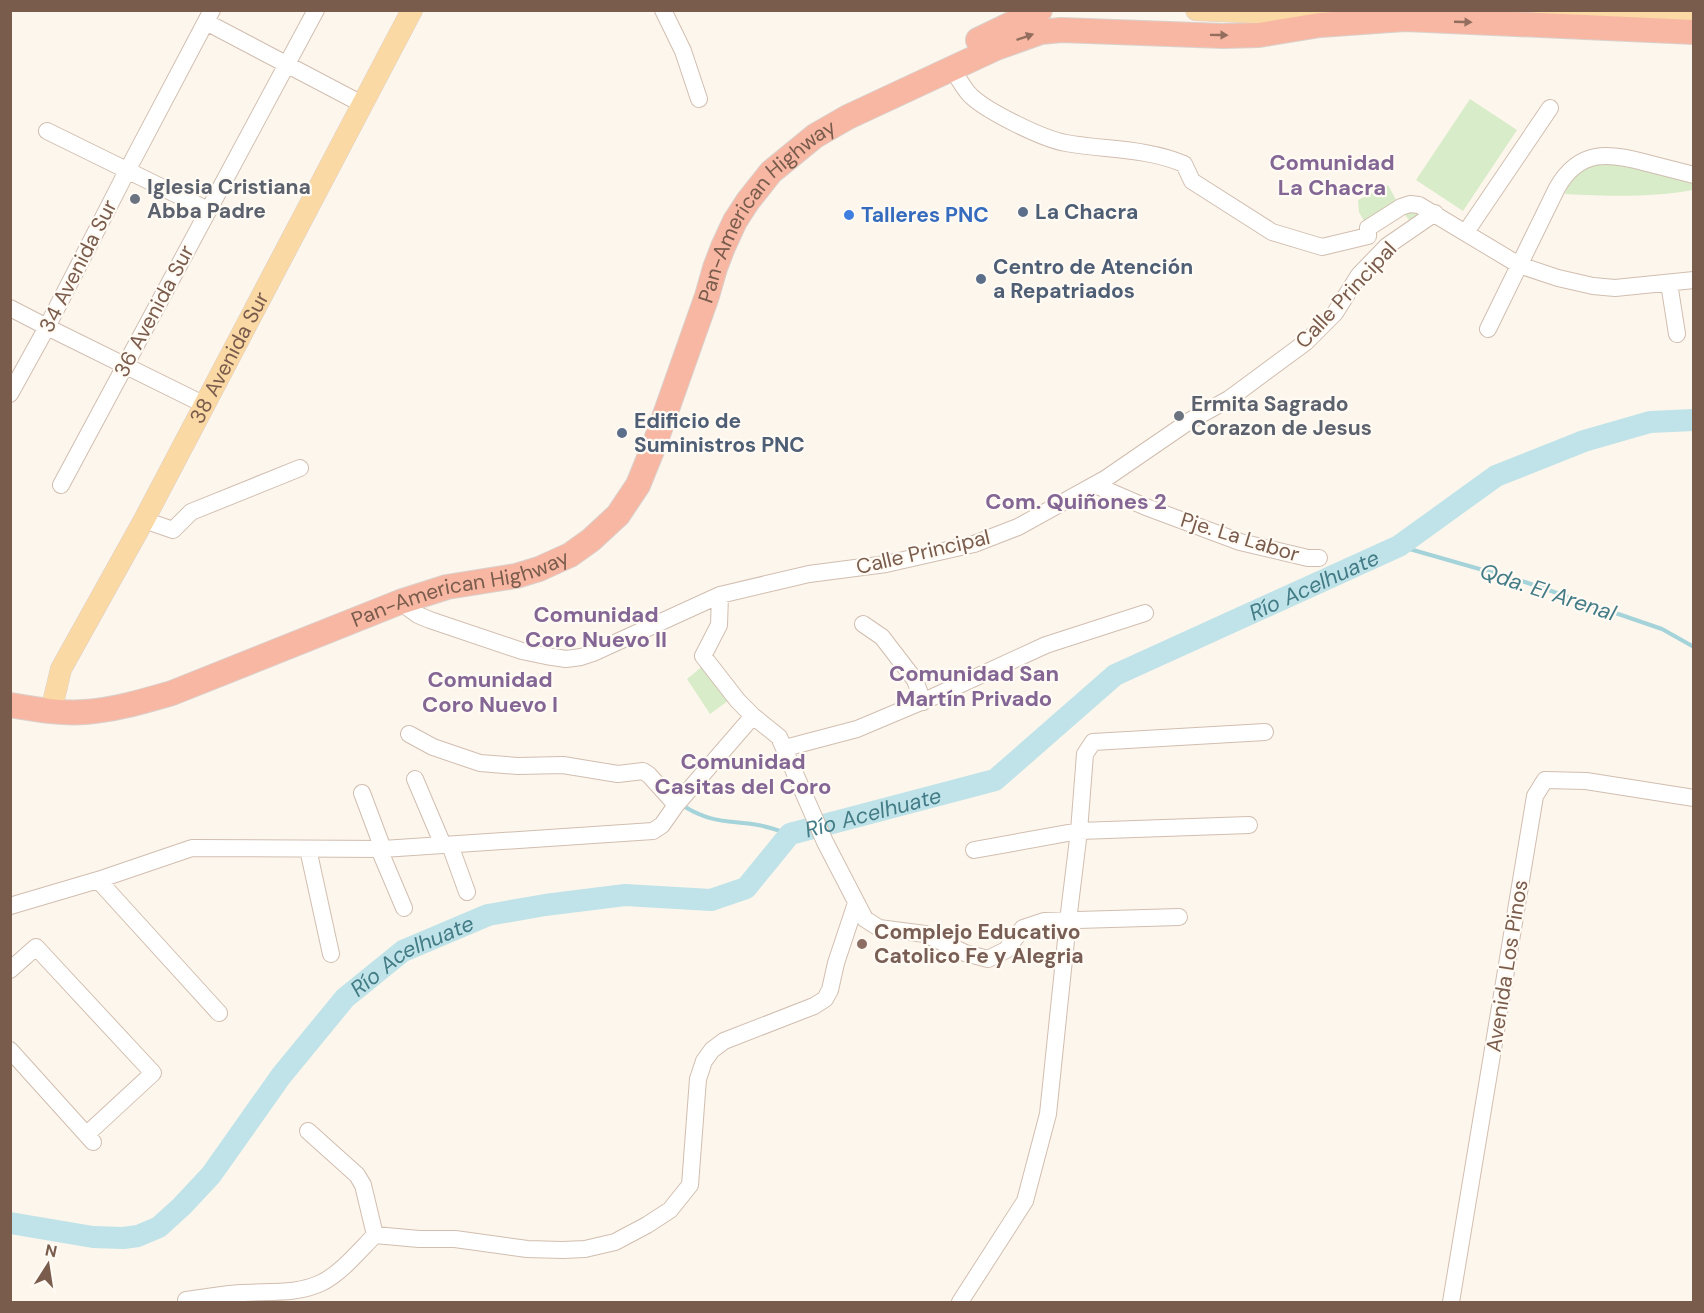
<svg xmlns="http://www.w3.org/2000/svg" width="1704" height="1313" font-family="'DM Sans',sans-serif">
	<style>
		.park { fill: #d8ecc9 }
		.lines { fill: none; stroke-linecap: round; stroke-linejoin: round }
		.stream { stroke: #a5d3da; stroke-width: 4 }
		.river { stroke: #bfe3e8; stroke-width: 22 }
		.minor-casing { stroke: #d1beb0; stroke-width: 18 }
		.major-casing { stroke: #dad1cd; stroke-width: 22 }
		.highway-casing { stroke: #dad1cd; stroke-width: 26 }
		.minor { stroke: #fff; stroke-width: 16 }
		.major { stroke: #fbd9a5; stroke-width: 21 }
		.highway { stroke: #f7b7a3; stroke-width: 24 }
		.oneway { fill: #936e5e }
		.worship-dot { fill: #6b7280; stroke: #fffaf3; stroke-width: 2 }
		.service-dot { fill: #5c6f8a; stroke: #fffaf3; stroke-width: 2 }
		.shop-dot { fill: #3f7fe0; stroke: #fffaf3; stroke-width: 2 }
		.education-dot { fill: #8d6e63; stroke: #fffaf3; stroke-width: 2 }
		.labels { text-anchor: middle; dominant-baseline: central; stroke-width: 4.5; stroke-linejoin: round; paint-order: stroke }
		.worship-label { font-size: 21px; font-weight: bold; fill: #5b616d; stroke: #fffaf3; text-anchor: start }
		.service-label { font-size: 21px; font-weight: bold; fill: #4e5e75; stroke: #fffaf3; text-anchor: start }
		.shop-label { font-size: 21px; font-weight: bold; fill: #366cbe; stroke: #fffaf3; text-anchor: start }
		.street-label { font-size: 21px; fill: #7a5c4d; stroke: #fffaf3 }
		.education-label { font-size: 21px; font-weight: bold; fill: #785e54; stroke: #fffaf3; text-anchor: start }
		.neighbourhood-label { font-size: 22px; font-weight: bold; fill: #846695; stroke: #fffaf3 }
		.water-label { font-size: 22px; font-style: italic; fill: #437c86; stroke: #fffaf3 }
	</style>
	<rect width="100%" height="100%" fill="#fdf6ec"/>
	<path class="park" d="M 1470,99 L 1517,130 L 1463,211 L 1416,180 Z
		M 1587,159 L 1693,175 L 1693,190 C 1651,198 1607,196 1565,194 L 1569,175 Z
		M 1388,185 L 1400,207 L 1435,213 L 1414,227 L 1400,208 L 1368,228 L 1359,212 L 1358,200 Z
		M 704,665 L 732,698 L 710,714 L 687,679 Z"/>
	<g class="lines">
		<path class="stream" d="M 1399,546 L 1525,582 L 1662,629 L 1694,647
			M 685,807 C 714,824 728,820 758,825 C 769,827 780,831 790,834"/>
		<path class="river" id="s1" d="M 10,1223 L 93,1237 L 123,1238 L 138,1236 L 159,1227 L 182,1206 L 211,1175 L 281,1076 L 345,998 L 403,951 L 488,915 L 545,905 L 625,895 L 711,900 L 746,888 L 790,834 L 995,780 L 1115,675 L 1399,546 L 1496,476 L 1584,441 L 1650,422 L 1694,420"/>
		<g class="minor-casing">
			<path id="minor" d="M 663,10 L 683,51 L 699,99
				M 206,22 L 362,104
				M 953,69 C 958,78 963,88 971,96 C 988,112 1043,139 1066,143 C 1105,150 1147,148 1184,164 L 1192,181 L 1272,232 L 1322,247 L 1368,236 L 1368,228 L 1401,207 L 1410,204 L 1419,205 L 1519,265 L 1558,278 L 1593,286 L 1615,288 L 1694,280
				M 47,131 L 208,210
				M 1466,232 L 1550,108
				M 1669,283 L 1677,334
				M 10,308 L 47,327 L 205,405
				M 1488,329 L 1557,188 C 1579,149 1609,152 1647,163 C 1663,167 1678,171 1694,175
				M 10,394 L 47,327 L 127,171 L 212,10
				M 61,485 L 316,10
				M 1095,485 L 1146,507 L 1240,542 L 1308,558 L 1319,558
				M 144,520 L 173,530 L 191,512 L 300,468
				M 720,595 L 719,625 L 703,656 L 738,701 L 753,716 L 779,737 L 825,842 L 865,919 L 879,928 L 925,934 L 965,953 L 988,959 L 1006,950 L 1023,928 L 1044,921 L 1179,917
				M 400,602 L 418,615 L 430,620 L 522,651 L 546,656 L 566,659 L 581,657 L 593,653 L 720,595 L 809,574 L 886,564 L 974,544 L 1018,527 L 1105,479 L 1191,420 L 1229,399 L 1306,342 L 1335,313 L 1359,275 L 1387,246 L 1435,213
				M 863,624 L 882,637 L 915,680 L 923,702
				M 409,734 L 433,747 L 480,763 L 518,766 L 563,765 L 618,774 L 643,771 L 649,775 L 676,805
				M 785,748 L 857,729 L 933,697 L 1046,645 L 1145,613
				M 415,779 L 443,845
				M 362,793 L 383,849
				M 450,845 L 467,892
				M 308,849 L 331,954
				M 379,849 L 404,908
				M 974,850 L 1079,831 L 1249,825
				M 98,880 L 219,1013
				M 10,906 L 98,880 L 192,848 L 383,849 L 653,831 L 662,825 L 676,805 L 753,716
				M 10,970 L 36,947 L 153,1073 L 87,1134
				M 10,1050 L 93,1142
				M 308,1131 L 357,1175 L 363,1185 L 375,1235
				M 375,1235 L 419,1239 L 455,1239 L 527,1249 L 563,1250 L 585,1249 L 615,1242 L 647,1225 L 670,1210 L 690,1185 L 698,1079 L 704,1061 L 712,1050 L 724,1041 L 814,1006 L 825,999 L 830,990 L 836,963 L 856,903
				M 186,1300 C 204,1298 223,1294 241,1293 C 269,1291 297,1295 323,1282 C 343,1271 359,1251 375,1235
				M 960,1302 L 1025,1201 L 1048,1114 L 1068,921 L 1079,831 L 1085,754 L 1093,742 L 1265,732
				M 1451,1302 L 1535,796 L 1545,780 L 1586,781 L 1694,798"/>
		</g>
		<g class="major-casing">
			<g id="major">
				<path d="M 1196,10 L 1333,16"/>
				<path d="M 1543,10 L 1694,17"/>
				<path id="s2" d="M 52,707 L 61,669 L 144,520 L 412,10"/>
			</g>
		</g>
		<g class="highway-casing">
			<g id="highway">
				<path d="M 978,40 L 1040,10"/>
				<path id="s3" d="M 10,705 C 34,709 61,714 85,712 C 115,710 144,701 172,693 L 400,602 L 447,587 L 516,576 L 539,569 L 570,555 L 591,540 L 618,515 L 638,485 L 655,443 L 707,296 L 715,268 L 723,247 L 735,221 L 748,201 L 771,172 L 815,136 L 848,117 L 996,48 L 1041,32 L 1061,30 L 1223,36 L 1259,35 L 1320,25 L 1405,19 L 1694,32"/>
			</g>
		</g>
		<use href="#minor" class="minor"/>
		<use href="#major" class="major"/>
		<use href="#highway" class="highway"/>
	</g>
	<defs><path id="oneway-solid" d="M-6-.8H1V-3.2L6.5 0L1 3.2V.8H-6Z" transform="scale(1.5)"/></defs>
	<g class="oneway">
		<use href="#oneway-solid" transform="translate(1463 22) rotate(2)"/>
		<use href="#oneway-solid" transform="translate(1219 35) rotate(1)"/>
		<use href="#oneway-solid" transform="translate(1025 37) rotate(-19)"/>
	</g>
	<g class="worship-dot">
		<circle cx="135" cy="199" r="6"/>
		<circle cx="1179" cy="416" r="6"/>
	</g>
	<g class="service-dot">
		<circle cx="1023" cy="212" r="6"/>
		<circle cx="981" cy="279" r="6"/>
		<circle cx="622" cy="433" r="6"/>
	</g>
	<circle class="shop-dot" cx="849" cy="215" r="6"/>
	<circle class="education-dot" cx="862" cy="944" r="6"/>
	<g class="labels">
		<g class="worship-label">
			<text x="147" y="187">Iglesia Cristiana<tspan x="147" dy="24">Abba Padre</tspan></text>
			<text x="1191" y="404">Ermita Sagrado<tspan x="1191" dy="24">Corazon de Jesus</tspan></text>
		</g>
		<g class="service-label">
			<text x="1035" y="212">La Chacra</text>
			<text x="993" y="267">Centro de Atención<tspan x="993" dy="24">a Repatriados</tspan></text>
			<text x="634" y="421">Edificio de<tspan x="634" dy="24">Suministros PNC</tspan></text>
		</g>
		<g class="shop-label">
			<text x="861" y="215">Talleres PNC</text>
		</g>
		<g class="street-label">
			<text stroke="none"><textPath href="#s3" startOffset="994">Pan-American Highway</textPath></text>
			<text transform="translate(78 266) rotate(-63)">34 Avenida Sur</text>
			<text transform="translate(1346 295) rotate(-47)">Calle Principal</text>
			<text transform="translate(154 311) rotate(-62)">36 Avenida Sur</text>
			<text stroke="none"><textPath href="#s2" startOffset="393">38 Avenida Sur</textPath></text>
			<text transform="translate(1240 537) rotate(17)">Pje. La Labor</text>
			<text transform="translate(923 552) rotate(-13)">Calle Principal</text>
			<text stroke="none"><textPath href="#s3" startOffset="472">Pan-American Highway</textPath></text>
			<text transform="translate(1507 966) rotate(-81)">Avenida Los Pinos</text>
		</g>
		<g class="education-label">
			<text x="874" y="932">Complejo Educativo<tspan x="874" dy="24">Catolico Fe y Alegria</tspan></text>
		</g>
		<g class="neighbourhood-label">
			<text x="1332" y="162">Comunidad<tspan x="1332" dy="25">La Chacra</tspan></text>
			<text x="1076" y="501">Com. Quiñones 2</text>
			<text x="596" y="614">Comunidad<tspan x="596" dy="25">Coro Nuevo II</tspan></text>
			<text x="974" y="673">Comunidad San<tspan x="974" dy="25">Martín Privado</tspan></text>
			<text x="490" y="679">Comunidad<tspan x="490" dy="25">Coro Nuevo I</tspan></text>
			<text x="743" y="761">Comunidad<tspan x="743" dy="25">Casitas del Coro</tspan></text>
		</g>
		<g class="water-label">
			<text stroke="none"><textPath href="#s1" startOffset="1536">Río Acelhuate</textPath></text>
			<text transform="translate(1548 592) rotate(18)">Qda. El Arenal</text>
			<text stroke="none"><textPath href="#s1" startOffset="1032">Río Acelhuate</textPath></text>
			<text stroke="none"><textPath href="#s1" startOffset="528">Río Acelhuate</textPath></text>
		</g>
	</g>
	<rect width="1704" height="1313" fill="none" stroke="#7a5c4d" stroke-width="24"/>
	<g transform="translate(48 1265) rotate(12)" stroke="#fffaf3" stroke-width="4.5" paint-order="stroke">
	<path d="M0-4.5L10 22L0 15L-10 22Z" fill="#7a5c4d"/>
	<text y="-9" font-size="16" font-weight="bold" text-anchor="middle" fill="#7a5c4d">N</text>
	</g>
</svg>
